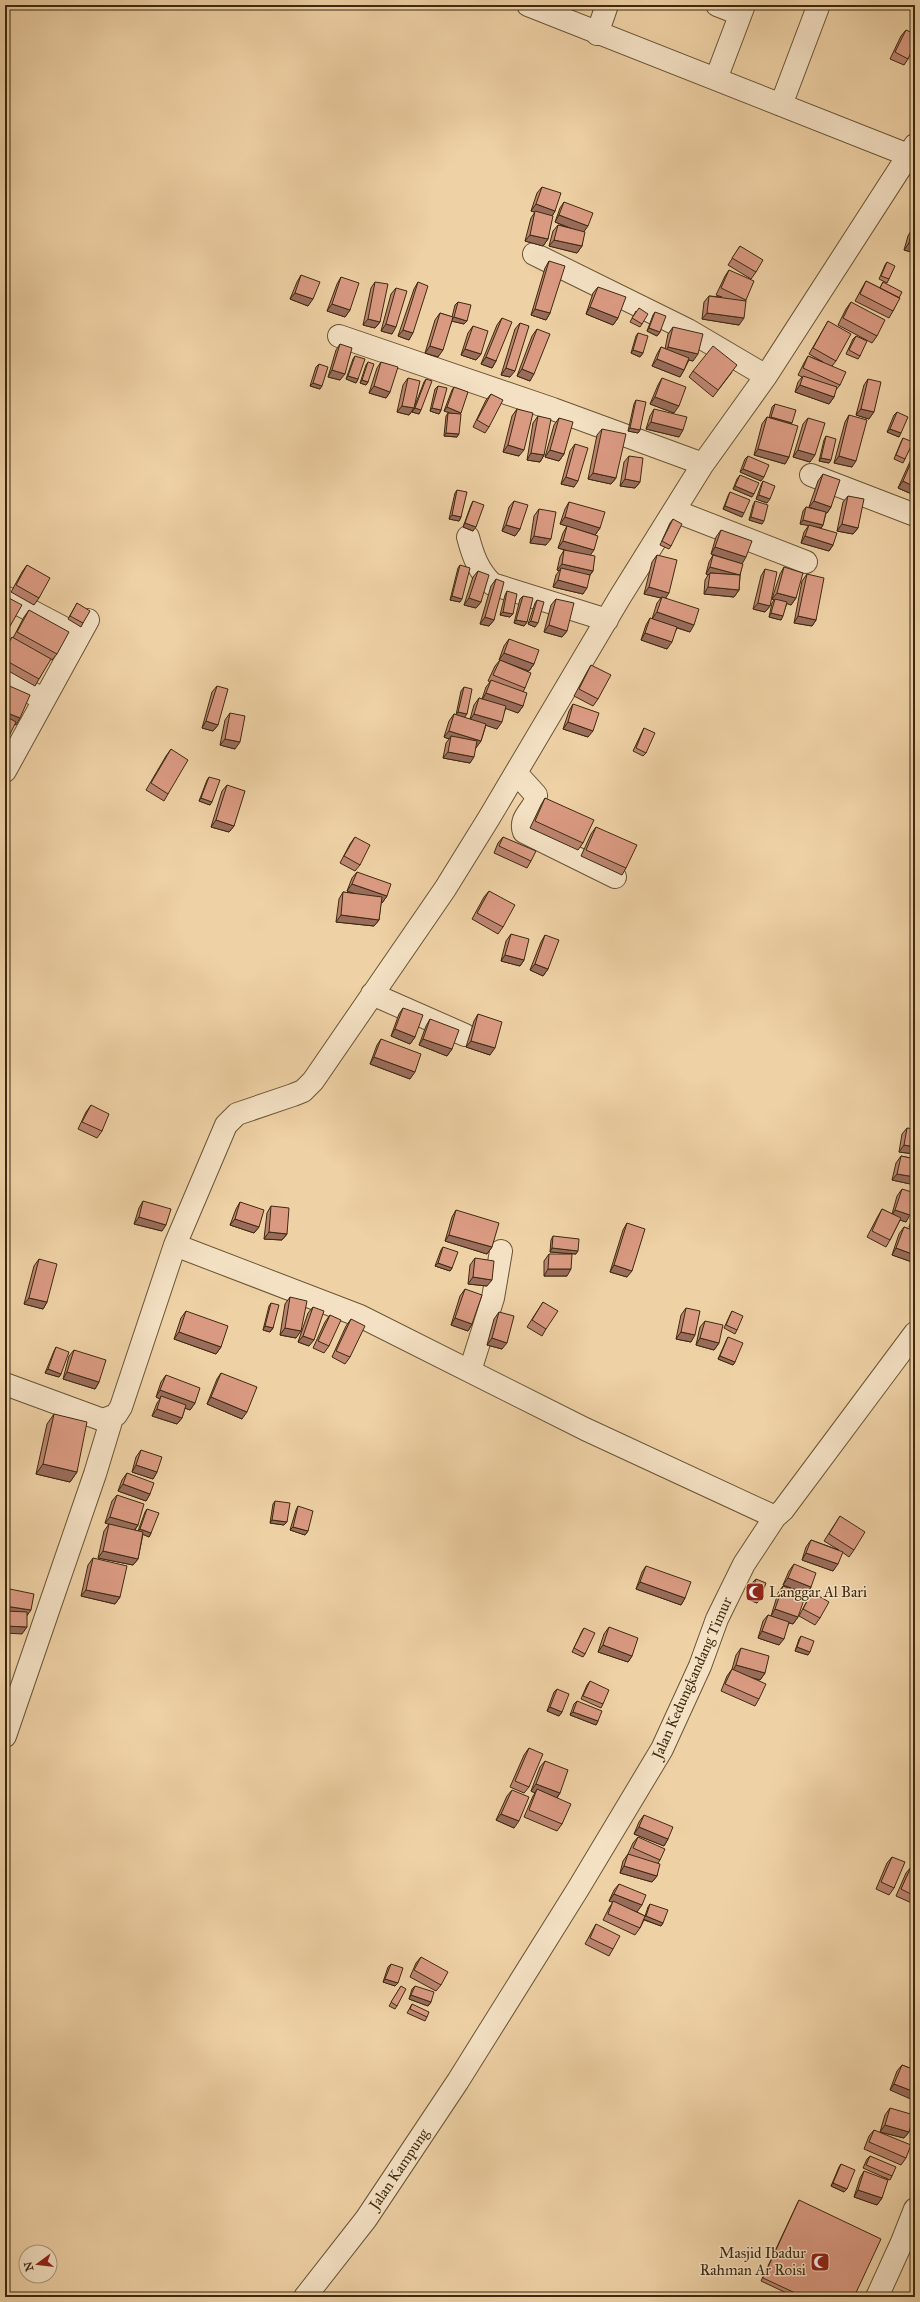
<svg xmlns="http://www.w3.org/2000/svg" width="920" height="2302" font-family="'IM FELL Great Primer',serif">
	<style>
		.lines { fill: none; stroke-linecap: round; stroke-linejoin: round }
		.minor-casing { stroke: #695434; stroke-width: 24 }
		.minor { stroke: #f4e1c4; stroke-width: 22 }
		.wall { fill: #bb8470; stroke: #3d2a0f }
		.shaded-wall { fill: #996c5b; stroke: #3d2a0f }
		.building { fill: #da9a82; stroke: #3d2a0f }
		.labels { text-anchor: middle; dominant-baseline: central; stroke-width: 3; stroke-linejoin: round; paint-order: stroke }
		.poi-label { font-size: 15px; fill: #3d2a0f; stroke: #f4e1c4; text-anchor: start }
		.street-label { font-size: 15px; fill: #3d2a0f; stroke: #f4e1c4 }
	</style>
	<rect width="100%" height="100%" fill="#eed1a5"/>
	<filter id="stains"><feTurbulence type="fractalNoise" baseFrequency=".005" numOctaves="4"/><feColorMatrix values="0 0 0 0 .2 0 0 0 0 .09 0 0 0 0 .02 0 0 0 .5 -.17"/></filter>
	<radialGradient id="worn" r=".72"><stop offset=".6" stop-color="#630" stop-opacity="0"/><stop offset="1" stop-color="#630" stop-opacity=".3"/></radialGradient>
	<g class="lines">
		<g class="minor-casing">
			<path id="minor" d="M 528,5 L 908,155
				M 717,5 L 740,14
				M 597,34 L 607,5
				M 716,79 L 744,5
				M 781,105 L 818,7
				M 534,254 L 688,330 L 766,376
				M 339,336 L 553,409 L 703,464
				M 811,475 L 915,515
				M 675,511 L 806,562
				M 468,537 C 473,556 478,570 492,584 L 607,620
				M 5,597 L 79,636
				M 5,679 L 43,699
				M 5,771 L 88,620
				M 516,773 L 536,795 C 537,809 518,816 524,832 L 615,877
				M 372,994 L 465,1035
				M 175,1245 L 360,1316 L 585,1429 L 775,1517
				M 470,1371 L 493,1298 L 501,1251
				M 5,1384 L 103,1420 L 116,1415 L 121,1407 L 175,1245 L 226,1125 L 237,1114 L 293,1095 L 303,1091 L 313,1081 L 445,889 L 489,818 L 620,597 L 703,464 L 766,376 L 915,145
				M 5,1736 L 95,1474 L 112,1418
				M 305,2297 L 366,2219 L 458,2081 L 578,1889 L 662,1749 L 700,1666 L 717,1619 L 744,1564 L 775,1517 L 783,1510 L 915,1333
				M 877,2297 L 902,2242 L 915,2209"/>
		</g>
		<use href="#minor" class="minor"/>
	</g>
	<path class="wall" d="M 906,30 L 908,59 L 904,65 L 890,59 L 901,36 Z
		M 915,70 L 915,82 L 911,80 Z
		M 542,187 L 555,211 L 552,216 L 548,239 L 543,246 L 525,241 L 531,218 L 535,212 L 531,211 L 537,193 Z
		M 564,202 L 584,231 L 582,246 L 577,253 L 549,246 L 553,231 L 558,225 L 569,228 L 555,222 L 560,208 Z
		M 912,229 L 915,253 L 904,250 L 908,236 Z
		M 740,246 L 756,272 L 751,279 L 728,265 Z
		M 549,261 L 550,313 L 546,320 L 531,315 L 545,268 Z
		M 887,262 L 889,279 L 887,283 L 879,279 L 885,265 Z
		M 729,270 L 746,300 L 739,325 L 702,319 L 704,302 L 709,296 L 722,297 L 716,295 L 725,276 Z
		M 301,275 L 308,306 L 290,299 L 297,282 Z
		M 341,277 L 350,310 L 345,317 L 327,311 L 337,284 Z
		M 866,281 L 880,288 L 883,282 L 899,298 L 893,311 L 889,318 L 855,301 L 862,288 Z
		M 375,282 L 380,322 L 375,328 L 363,325 L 371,288 Z
		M 418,282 L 409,340 L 398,336 L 414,289 Z
		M 598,287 L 618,318 L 613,325 L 586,314 L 593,293 Z
		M 396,288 L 392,334 L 381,331 L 391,294 Z
		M 458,302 L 467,321 L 464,324 L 452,321 L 438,357 L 425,353 L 435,320 L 440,313 L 452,317 L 455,305 Z
		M 851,302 L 877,336 L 872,343 L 838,325 L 846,309 Z
		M 636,311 L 642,324 L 640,327 L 630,322 Z
		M 655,312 L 660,332 L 657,336 L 647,331 L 653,315 Z
		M 502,318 L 496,361 L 492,368 L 481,364 L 497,325 Z
		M 828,321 L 836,361 L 832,366 L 840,385 L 835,391 L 834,397 L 829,404 L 795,392 L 798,382 L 802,377 L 798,375 L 804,363 L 808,356 L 823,362 L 809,354 L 824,328 Z
		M 520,323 L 510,377 L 501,375 L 515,329 Z
		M 473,326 L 481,354 L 476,360 L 461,355 L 468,333 Z
		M 673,327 L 693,361 L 689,360 L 684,370 L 680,377 L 652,366 L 657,354 L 661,347 L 665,349 L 668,334 Z
		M 537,329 L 530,381 L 517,376 L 532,336 Z
		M 638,333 L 643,353 L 640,357 L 631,353 L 636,336 Z
		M 856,336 L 860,356 L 858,359 L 846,354 L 853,339 Z
		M 340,344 L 340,380 L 328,377 L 336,350 Z
		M 355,356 L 358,379 L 356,383 L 346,379 L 353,359 Z
		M 368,362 L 368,382 L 366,385 L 360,383 L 366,365 Z
		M 381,362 L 390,392 L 386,398 L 369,393 L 377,368 Z
		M 319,364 L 320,389 L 310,386 L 316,367 Z
		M 693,371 L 732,372 L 713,397 L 689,377 Z
		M 408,378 L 415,405 L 424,382 L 426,379 L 419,414 L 412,412 L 413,410 L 409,415 L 397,412 L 403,385 Z
		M 662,378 L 674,413 L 650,404 L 658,385 Z
		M 868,379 L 869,419 L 856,415 L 864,385 Z
		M 438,386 L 441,410 L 439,414 L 430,411 L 435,389 Z
		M 454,387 L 461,413 L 460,414 L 457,437 L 444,436 L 446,416 L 448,413 L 452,413 L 444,411 L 452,390 Z
		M 491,394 L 489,427 L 485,433 L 473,427 L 486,400 Z
		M 636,400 L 640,430 L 638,433 L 628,431 L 634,404 Z
		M 775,404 L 789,457 L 785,464 L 754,455 L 762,424 L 767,417 L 769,418 L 772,407 Z
		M 517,409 L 519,456 L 503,452 L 512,416 Z
		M 654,409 L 679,437 L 646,429 L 650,416 Z
		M 897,412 L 899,437 L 887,432 L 894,415 Z
		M 849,415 L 852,467 L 834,463 L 845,422 Z
		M 538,416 L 544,455 L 540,462 L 527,460 L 533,423 Z
		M 559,418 L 564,454 L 559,461 L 545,457 L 554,425 Z
		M 808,418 L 810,462 L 793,457 L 803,424 Z
		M 602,429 L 616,478 L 611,484 L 588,479 L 597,435 Z
		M 826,436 L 829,463 L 819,461 L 824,440 Z
		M 903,438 L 905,459 L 903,463 L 894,459 L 901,442 Z
		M 575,444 L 574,487 L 561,484 L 570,451 Z
		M 915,451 L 915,494 L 914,495 L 898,488 L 913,455 Z
		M 629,456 L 640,482 L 635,488 L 620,486 L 624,462 Z
		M 748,456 L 761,481 L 740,472 L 745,459 Z
		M 823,474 L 831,507 L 827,513 L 826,513 L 823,525 L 821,528 L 812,526 L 833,545 L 829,551 L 801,543 L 804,532 L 809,525 L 800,524 L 803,511 L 806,507 L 814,509 L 809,507 L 818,481 Z
		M 740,475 L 752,497 L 733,489 L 737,479 Z
		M 763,481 L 767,503 L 756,499 L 761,485 Z
		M 457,490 L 461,517 L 459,521 L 449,519 L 455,493 Z
		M 730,492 L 742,517 L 723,509 L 728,496 Z
		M 848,496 L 858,528 L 853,534 L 837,531 L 843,502 Z
		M 473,501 L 473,531 L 463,527 L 471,505 Z
		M 514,501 L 520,529 L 515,536 L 502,531 L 509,507 Z
		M 755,501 L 762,524 L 749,520 L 753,505 Z
		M 569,502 L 600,528 L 595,535 L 590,555 L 593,571 L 590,575 L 583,594 L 553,587 L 556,575 L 559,571 L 557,570 L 560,557 L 564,550 L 568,551 L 558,548 L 563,533 L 567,526 L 560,524 L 565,509 Z
		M 539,509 L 546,545 L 530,543 L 534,516 Z
		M 673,519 L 671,546 L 669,549 L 660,545 L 670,523 Z
		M 721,530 L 742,563 L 740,576 L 739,590 L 734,597 L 704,594 L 705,580 L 708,575 L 706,574 L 709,562 L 713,555 L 727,559 L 711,554 L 716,537 Z
		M 657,555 L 666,598 L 690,632 L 677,628 L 667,649 L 641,640 L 646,625 L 650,618 L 652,619 L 657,603 L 661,598 L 644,594 L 652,562 Z
		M 27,565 L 39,598 L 34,605 L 11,592 L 22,572 Z
		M 460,565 L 460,602 L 450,600 L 458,568 Z
		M 784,567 L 796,598 L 791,605 L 787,603 L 781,620 L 769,617 L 772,603 L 774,600 L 772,599 L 780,574 Z
		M 765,569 L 770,606 L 765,612 L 753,609 L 761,576 Z
		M 478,571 L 481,602 L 476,608 L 464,605 L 473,577 Z
		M 807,574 L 816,620 L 812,626 L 794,623 L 802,581 Z
		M 496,579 L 494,620 L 489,626 L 480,624 L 491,586 Z
		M 507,591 L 513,614 L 510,617 L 500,615 L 505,595 Z
		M 5,596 L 9,628 L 5,634 Z
		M 523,596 L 527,622 L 524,626 L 514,623 L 520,599 Z
		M 556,599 L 567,631 L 562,637 L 544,632 L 551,605 Z
		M 537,600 L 535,627 L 528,624 L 535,603 Z
		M 77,603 L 83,623 L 81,627 L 68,619 Z
		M 29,610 L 57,654 L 52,660 L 50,659 L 39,679 L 35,686 L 5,669 L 5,648 L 12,637 L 13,638 L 24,617 Z
		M 509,639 L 534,664 L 529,671 L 499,660 L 504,646 Z
		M 500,660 L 525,688 L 523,692 L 523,706 L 518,713 L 506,708 L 497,729 L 486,725 L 481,741 L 476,747 L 470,763 L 443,758 L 446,743 L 449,739 L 444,737 L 449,721 L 454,714 L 456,715 L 461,691 L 464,687 L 464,718 L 470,719 L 474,705 L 479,698 L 482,699 L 486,687 L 490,682 L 488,681 L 495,666 Z
		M 591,665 L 598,699 L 593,706 L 574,696 L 587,672 Z
		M 217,686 L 218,725 L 213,731 L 202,728 L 212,692 Z
		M 573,704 L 588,737 L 563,729 L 569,711 Z
		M 230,713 L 235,749 L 220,745 L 225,720 Z
		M 644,728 L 646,753 L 643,756 L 633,751 L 642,732 Z
		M 171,749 L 168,794 L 164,801 L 146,790 L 166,756 Z
		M 209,777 L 210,805 L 199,801 L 207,780 Z
		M 227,785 L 234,826 L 229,832 L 211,827 L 222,791 Z
		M 545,798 L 583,843 L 578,850 L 530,828 L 541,805 Z
		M 596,827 L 626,868 L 622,875 L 581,856 L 591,834 Z
		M 355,837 L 360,865 L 355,871 L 340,863 L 350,844 Z
		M 503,837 L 531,861 L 527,868 L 494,853 L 498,843 Z
		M 357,872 L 387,896 L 382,903 L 381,902 L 379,920 L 374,926 L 336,922 L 339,899 L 343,892 L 356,894 L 347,891 L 352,878 Z
		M 489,891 L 503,927 L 498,934 L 472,919 L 484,897 Z
		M 511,934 L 524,960 L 520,966 L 501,961 L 506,941 Z
		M 545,935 L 548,969 L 543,976 L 530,970 L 541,942 Z
		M 403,1008 L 415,1037 L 410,1044 L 391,1036 L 399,1014 Z
		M 478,1014 L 490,1055 L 466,1047 L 474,1021 Z
		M 430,1019 L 452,1049 L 447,1056 L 419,1045 L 426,1026 Z
		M 381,1039 L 410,1079 L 370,1064 L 377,1045 Z
		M 91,1105 L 102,1131 L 97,1138 L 78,1129 L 86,1112 Z
		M 907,1128 L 915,1154 L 899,1152 L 902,1134 Z
		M 901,1156 L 915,1159 L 915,1185 L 892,1180 L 896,1163 Z
		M 902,1189 L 906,1222 L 900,1220 L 890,1240 L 886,1247 L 867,1237 L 878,1216 L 882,1209 L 892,1214 L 897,1196 Z
		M 143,1201 L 162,1231 L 134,1224 L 139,1208 Z
		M 240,1202 L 259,1227 L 254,1233 L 230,1225 L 236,1209 Z
		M 271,1206 L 287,1234 L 282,1240 L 264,1239 L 267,1213 Z
		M 456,1210 L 492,1247 L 487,1254 L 445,1241 L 452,1217 Z
		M 915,1213 L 915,1230 L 909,1227 L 913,1215 Z
		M 627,1223 L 627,1277 L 610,1272 L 623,1230 Z
		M 904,1227 L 915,1231 L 915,1263 L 892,1255 L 899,1234 Z
		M 553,1236 L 576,1254 L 550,1252 L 551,1240 Z
		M 443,1247 L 452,1268 L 450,1271 L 435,1266 L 441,1250 Z
		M 549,1254 L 567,1276 L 544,1276 L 544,1261 Z
		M 475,1258 L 487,1286 L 468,1284 L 470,1265 Z
		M 39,1259 L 47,1302 L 43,1309 L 24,1304 L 34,1266 Z
		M 465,1289 L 472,1324 L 468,1331 L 451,1325 L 460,1296 Z
		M 290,1297 L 296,1338 L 280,1335 L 285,1304 Z
		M 543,1302 L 546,1329 L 542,1336 L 527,1327 Z
		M 271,1303 L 273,1328 L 270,1332 L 263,1330 L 269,1306 Z
		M 313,1307 L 309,1346 L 298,1342 L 308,1313 Z
		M 686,1308 L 691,1342 L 676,1339 L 681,1315 Z
		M 186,1311 L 221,1347 L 216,1354 L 174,1339 L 181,1318 Z
		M 732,1311 L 737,1330 L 735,1334 L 724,1328 L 730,1315 Z
		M 499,1312 L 502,1349 L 487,1345 L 494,1319 Z
		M 330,1315 L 329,1346 L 324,1353 L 313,1348 L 325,1322 Z
		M 351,1319 L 350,1357 L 345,1364 L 332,1357 L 346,1326 Z
		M 705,1321 L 719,1343 L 714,1350 L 696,1345 L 700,1327 Z
		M 728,1337 L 735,1362 L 733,1365 L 718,1359 L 726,1341 Z
		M 56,1347 L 61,1374 L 59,1377 L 45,1373 L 54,1351 Z
		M 74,1350 L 99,1382 L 95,1389 L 63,1379 L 69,1356 Z
		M 221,1373 L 242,1419 L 207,1404 L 217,1379 Z
		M 166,1375 L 195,1403 L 190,1410 L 185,1408 L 182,1418 L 177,1424 L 152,1416 L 157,1403 L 160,1399 L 156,1397 L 161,1382 Z
		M 54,1414 L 77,1472 L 70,1482 L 36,1474 L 47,1424 Z
		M 141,1450 L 157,1472 L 153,1479 L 132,1472 L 136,1457 Z
		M 127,1473 L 150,1494 L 146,1501 L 118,1491 L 122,1480 Z
		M 117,1495 L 138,1525 L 135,1530 L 138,1531 L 145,1512 L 147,1509 L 151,1533 L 149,1537 L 143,1534 L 138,1559 L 133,1565 L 98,1558 L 104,1531 L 109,1524 L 105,1523 L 112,1501 Z
		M 275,1501 L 287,1522 L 284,1525 L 270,1523 L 273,1504 Z
		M 298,1506 L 308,1531 L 305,1535 L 290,1530 L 296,1510 Z
		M 840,1516 L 854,1550 L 849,1557 L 842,1552 L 833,1571 L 802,1560 L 806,1547 L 811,1540 L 839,1550 L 824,1541 Z
		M 93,1558 L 120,1597 L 115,1604 L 81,1596 L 88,1565 Z
		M 794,1564 L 811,1587 L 807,1594 L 783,1585 L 789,1571 Z
		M 646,1566 L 685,1598 L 681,1605 L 636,1589 L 642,1572 Z
		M 756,1579 L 760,1599 L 757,1603 L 747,1599 L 753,1582 Z
		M 783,1586 L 798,1617 L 793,1624 L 789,1623 L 779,1645 L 758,1638 L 763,1621 L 768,1615 L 771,1616 L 778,1593 Z
		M 812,1592 L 820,1618 L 815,1625 L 799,1616 L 808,1599 Z
		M 609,1627 L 632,1656 L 628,1662 L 598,1652 L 604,1634 Z
		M 584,1628 L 585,1654 L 583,1657 L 572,1652 L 582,1631 Z
		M 801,1636 L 808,1655 L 795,1651 L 799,1639 Z
		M 741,1648 L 765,1673 L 760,1680 L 748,1676 L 759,1699 L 755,1706 L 721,1691 L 727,1676 L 732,1669 L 736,1655 Z
		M 590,1681 L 603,1704 L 601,1708 L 581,1699 L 587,1685 Z
		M 557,1689 L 562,1712 L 559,1716 L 547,1711 L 554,1692 Z
		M 577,1701 L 598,1721 L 596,1725 L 570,1715 L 574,1704 Z
		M 529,1748 L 529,1787 L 524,1793 L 510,1787 L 524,1755 Z
		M 545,1761 L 560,1793 L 557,1798 L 562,1824 L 557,1831 L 524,1817 L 533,1796 L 535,1793 L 531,1791 L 540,1767 Z
		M 512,1790 L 514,1828 L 496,1820 L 507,1796 Z
		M 644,1815 L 668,1839 L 664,1846 L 634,1834 L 639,1822 Z
		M 638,1837 L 660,1860 L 658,1863 L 657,1876 L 652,1882 L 620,1873 L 623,1861 L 628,1854 L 633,1843 Z
		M 892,1857 L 894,1888 L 889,1895 L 876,1889 L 887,1863 Z
		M 911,1867 L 915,1868 L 915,1902 L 914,1904 L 896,1896 L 906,1873 Z
		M 619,1884 L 637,1912 L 645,1916 L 648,1907 L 650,1904 L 663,1923 L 661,1926 L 644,1920 L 640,1928 L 635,1935 L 603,1920 L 609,1908 L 613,1902 L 609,1901 L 614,1890 Z
		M 596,1924 L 613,1949 L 609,1956 L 585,1944 L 592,1931 Z
		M 421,1957 L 441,1985 L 436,1991 L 410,1977 L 416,1963 Z
		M 391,1964 L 395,1986 L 383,1982 L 388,1967 Z
		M 401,1986 L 397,2006 L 395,2009 L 389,2006 Z
		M 415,1986 L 431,2002 L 428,2006 L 409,1999 L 412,1989 Z
		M 412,2004 L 427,2017 L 425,2021 L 407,2013 Z
		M 915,2046 L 915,2062 L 910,2060 Z
		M 902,2065 L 915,2070 L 890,2090 L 897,2071 Z
		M 890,2108 L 909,2132 L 904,2138 L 880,2132 L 885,2115 Z
		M 874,2130 L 906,2158 L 901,2165 L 864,2149 L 869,2136 Z
		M 870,2156 L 892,2176 L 890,2180 L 863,2168 L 867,2159 Z
		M 841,2164 L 847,2189 L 844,2192 L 831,2186 L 839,2167 Z
		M 864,2171 L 882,2198 L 877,2205 L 854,2197 L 860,2178 Z
		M 799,2200 L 854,2297 L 795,2297 L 761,2281 L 797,2204 Z"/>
	<path class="shaded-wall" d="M 913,77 L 915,78 L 915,82 L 911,80 Z
		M 536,204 L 555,211 L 551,218 L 531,211 Z
		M 559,215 L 588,226 L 583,233 L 555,222 Z
		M 530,235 L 548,239 L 543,246 L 525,241 Z
		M 554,240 L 582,246 L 577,253 L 549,246 Z
		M 909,243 L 915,245 L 915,253 L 904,250 Z
		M 295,293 L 313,299 L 308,306 L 290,299 Z
		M 332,304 L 350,310 L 345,317 L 327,311 Z
		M 590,307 L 618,318 L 613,325 L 586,314 Z
		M 535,309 L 550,313 L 546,320 L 531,315 Z
		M 707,313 L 744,318 L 739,325 L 702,319 Z
		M 454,317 L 467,321 L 464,324 L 451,321 Z
		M 368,319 L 380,322 L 375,328 L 363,325 Z
		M 386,324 L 396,327 L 392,334 L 381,331 Z
		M 649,328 L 660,332 L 657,336 L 647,331 Z
		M 403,330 L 413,333 L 409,340 L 398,336 Z
		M 430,346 L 443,350 L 438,357 L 425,353 Z
		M 668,347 L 698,354 L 693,361 L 664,354 Z
		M 465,349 L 481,354 L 476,360 L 461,355 Z
		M 633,350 L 643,353 L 640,357 L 631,353 Z
		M 486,357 L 496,361 L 492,368 L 481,364 Z
		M 657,359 L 684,370 L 680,377 L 652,366 Z
		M 506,368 L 515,371 L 510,377 L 501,375 Z
		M 522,369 L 534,374 L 530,381 L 517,376 Z
		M 332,370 L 345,374 L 340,380 L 328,377 Z
		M 348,376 L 358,379 L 356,383 L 346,379 Z
		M 362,380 L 368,382 L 366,385 L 360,383 Z
		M 313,383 L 322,386 L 320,389 L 310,386 Z
		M 800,385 L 834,397 L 829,404 L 795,392 Z
		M 374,386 L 390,392 L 386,398 L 369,393 Z
		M 655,397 L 679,406 L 674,413 L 650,404 Z
		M 402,406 L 414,408 L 409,415 L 397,412 Z
		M 447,407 L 461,413 L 458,416 L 444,411 Z
		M 415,408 L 421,410 L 419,414 L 412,412 Z
		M 432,408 L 441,410 L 439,414 L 430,411 Z
		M 861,409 L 874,412 L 869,419 L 856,415 Z
		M 771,417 L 792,423 L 790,426 L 769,420 Z
		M 651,422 L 683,430 L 679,437 L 646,429 Z
		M 630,428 L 640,430 L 638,433 L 628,431 Z
		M 890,429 L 901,433 L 899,437 L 887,432 Z
		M 446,433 L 459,434 L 457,437 L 444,436 Z
		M 508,445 L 524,450 L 519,456 L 503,452 Z
		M 758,449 L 789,457 L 785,464 L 754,455 Z
		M 550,450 L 564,454 L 559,461 L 545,457 Z
		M 798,450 L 815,455 L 810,462 L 793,457 Z
		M 531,453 L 544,455 L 540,462 L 527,460 Z
		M 839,456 L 856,461 L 852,467 L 834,463 Z
		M 821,458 L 831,460 L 829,463 L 819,461 Z
		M 743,469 L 764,477 L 761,481 L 740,472 Z
		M 593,473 L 616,478 L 611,484 L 588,479 Z
		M 566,477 L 578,481 L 574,487 L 561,484 Z
		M 625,479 L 640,482 L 635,488 L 620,486 Z
		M 903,481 L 915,487 L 915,494 L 914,495 L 898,488 Z
		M 735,486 L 754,494 L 752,497 L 733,489 Z
		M 759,495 L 770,499 L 767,503 L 756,499 Z
		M 814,501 L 831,507 L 827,513 L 809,507 Z
		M 725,506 L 744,513 L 742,517 L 723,509 Z
		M 452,515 L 461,517 L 459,521 L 449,519 Z
		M 565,517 L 600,528 L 595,535 L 560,524 Z
		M 751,517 L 764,521 L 762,524 L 749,520 Z
		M 803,520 L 823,525 L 821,528 L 800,524 Z
		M 465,523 L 476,527 L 473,531 L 463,527 Z
		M 842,524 L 858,528 L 853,534 L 837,531 Z
		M 506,525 L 520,529 L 515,536 L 502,531 Z
		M 534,536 L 551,539 L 546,545 L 530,543 Z
		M 805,536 L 833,545 L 829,551 L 801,543 Z
		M 563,541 L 594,550 L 589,557 L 558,548 Z
		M 715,547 L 746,557 L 742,564 L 711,554 Z
		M 562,564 L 593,571 L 588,577 L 561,568 L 559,571 L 557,570 Z
		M 710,567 L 740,575 L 710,573 L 708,575 L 706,574 Z
		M 558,580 L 587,588 L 583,594 L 553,587 Z
		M 649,587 L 669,593 L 665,599 L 662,597 L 661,598 L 644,594 Z
		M 708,587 L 739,590 L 734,597 L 704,594 Z
		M 777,593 L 796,598 L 791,605 L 772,599 Z
		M 452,596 L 462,599 L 460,602 L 450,600 Z
		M 469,598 L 481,602 L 476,608 L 464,605 Z
		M 758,603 L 770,606 L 765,612 L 753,609 Z
		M 503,612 L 513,614 L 510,617 L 500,615 Z
		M 657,612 L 694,625 L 690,632 L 652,619 Z
		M 771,613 L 783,616 L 781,620 L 769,617 Z
		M 798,616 L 816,620 L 812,626 L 794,623 Z
		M 485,617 L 494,620 L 489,626 L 480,624 Z
		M 516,620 L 527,622 L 524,626 L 514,623 Z
		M 531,621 L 538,623 L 535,627 L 528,624 Z
		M 549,625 L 567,631 L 562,637 L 544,632 Z
		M 645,633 L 672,642 L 667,649 L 641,640 Z
		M 504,653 L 534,664 L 529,671 L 499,660 Z
		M 486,693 L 523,706 L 518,713 L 482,700 Z
		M 5,712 L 20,718 L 16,725 L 5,720 Z
		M 458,712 L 467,714 L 464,718 L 455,716 Z
		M 474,714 L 502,722 L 497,729 L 470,720 Z
		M 206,721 L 218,725 L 213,731 L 202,728 Z
		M 568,722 L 593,731 L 588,737 L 563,729 Z
		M 449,731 L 481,741 L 476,748 L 451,736 L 449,739 L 444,737 Z
		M 225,739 L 240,742 L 235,749 L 220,745 Z
		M 448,752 L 474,757 L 470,763 L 443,758 Z
		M 201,798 L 212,802 L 210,805 L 199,801 Z
		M 216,820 L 234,826 L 229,832 L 211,827 Z
		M 352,884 L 387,896 L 382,903 L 347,891 Z
		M 341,915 L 379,920 L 374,926 L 336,922 Z
		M 505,955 L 524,960 L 520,966 L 501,961 Z
		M 535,964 L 548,969 L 543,976 L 530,970 Z
		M 395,1029 L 415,1037 L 410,1044 L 391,1036 Z
		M 423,1039 L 452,1049 L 447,1056 L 419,1045 Z
		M 471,1041 L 495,1048 L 490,1055 L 466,1047 Z
		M 374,1057 L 415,1072 L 410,1079 L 370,1064 Z
		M 904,1145 L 915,1147 L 915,1154 L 899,1152 Z
		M 897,1174 L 915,1177 L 915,1185 L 892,1180 Z
		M 895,1210 L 910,1215 L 906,1222 L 891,1217 Z
		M 139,1217 L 166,1225 L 162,1231 L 134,1224 Z
		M 235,1219 L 259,1227 L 254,1233 L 230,1225 Z
		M 911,1224 L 915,1225 L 915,1230 L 909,1227 Z
		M 269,1232 L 287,1234 L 282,1240 L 264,1239 Z
		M 449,1235 L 492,1247 L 487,1254 L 445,1241 Z
		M 552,1248 L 578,1251 L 576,1254 L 550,1252 Z
		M 896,1248 L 915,1255 L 915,1263 L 892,1255 Z
		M 438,1263 L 452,1268 L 450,1271 L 435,1266 Z
		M 614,1265 L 632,1271 L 627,1277 L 610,1272 Z
		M 548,1269 L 571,1269 L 567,1276 L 544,1276 Z
		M 473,1277 L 492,1280 L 487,1286 L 468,1284 Z
		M 29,1298 L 47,1302 L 43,1309 L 24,1304 Z
		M 455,1318 L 472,1324 L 468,1331 L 451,1325 Z
		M 265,1326 L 273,1328 L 270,1332 L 263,1330 Z
		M 285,1328 L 301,1331 L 296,1338 L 280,1335 Z
		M 179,1332 L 221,1347 L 216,1354 L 174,1339 Z
		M 681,1332 L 695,1335 L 691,1342 L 676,1339 Z
		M 303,1336 L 314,1340 L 309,1346 L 298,1342 Z
		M 492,1338 L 507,1343 L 502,1349 L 487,1345 Z
		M 700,1338 L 719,1343 L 714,1350 L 696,1345 Z
		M 720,1356 L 735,1362 L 733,1365 L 718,1359 Z
		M 48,1369 L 61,1374 L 59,1377 L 45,1373 Z
		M 67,1372 L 99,1382 L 95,1389 L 63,1379 Z
		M 160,1390 L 195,1403 L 190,1410 L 160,1399 L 161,1396 L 160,1399 L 156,1397 Z
		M 211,1397 L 247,1412 L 242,1419 L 207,1404 Z
		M 157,1409 L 182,1418 L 177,1424 L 152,1416 Z
		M 43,1464 L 77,1472 L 70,1482 L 36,1474 Z
		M 136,1465 L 157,1472 L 153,1479 L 132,1472 Z
		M 123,1484 L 150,1494 L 146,1501 L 118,1491 Z
		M 110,1517 L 138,1525 L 133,1532 L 105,1523 Z
		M 272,1520 L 287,1522 L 284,1525 L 270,1523 Z
		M 293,1527 L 308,1531 L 305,1535 L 290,1530 Z
		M 140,1529 L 151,1533 L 149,1537 L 137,1532 Z
		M 103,1551 L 138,1559 L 133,1565 L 98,1558 Z
		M 806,1553 L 838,1564 L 833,1571 L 802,1560 Z
		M 788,1578 L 811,1587 L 807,1594 L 783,1585 Z
		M 640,1582 L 685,1598 L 681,1605 L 636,1589 Z
		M 86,1590 L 120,1597 L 115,1604 L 81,1596 Z
		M 750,1596 L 760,1599 L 757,1603 L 747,1599 Z
		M 5,1606 L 31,1610 L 26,1617 L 5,1613 Z
		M 775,1609 L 798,1617 L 793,1624 L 771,1616 Z
		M 5,1626 L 27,1627 L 22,1634 L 5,1633 Z
		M 762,1631 L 784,1639 L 779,1645 L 758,1638 Z
		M 603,1645 L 632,1656 L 628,1662 L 598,1652 Z
		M 797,1647 L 810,1652 L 808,1655 L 795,1651 Z
		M 736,1665 L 765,1673 L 760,1680 L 732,1672 Z
		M 550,1707 L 562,1712 L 559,1716 L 547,1711 Z
		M 573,1712 L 598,1721 L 596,1725 L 570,1715 Z
		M 536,1784 L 560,1793 L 555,1800 L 537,1789 L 535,1793 L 531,1791 Z
		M 501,1814 L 519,1821 L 514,1828 L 496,1820 Z
		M 639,1827 L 668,1839 L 664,1846 L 634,1834 Z
		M 624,1866 L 657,1876 L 652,1882 L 620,1873 Z
		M 614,1894 L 642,1905 L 637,1912 L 609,1901 Z
		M 646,1916 L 663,1923 L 661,1926 L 643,1919 Z
		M 385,1979 L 398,1983 L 395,1986 L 383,1982 Z
		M 411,1995 L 431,2002 L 428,2006 L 409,1999 Z
		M 915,2054 L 915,2062 L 910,2060 Z
		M 894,2084 L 915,2092 L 915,2101 L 890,2090 Z
		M 885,2125 L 909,2132 L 904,2138 L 880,2132 Z
		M 833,2183 L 847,2189 L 844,2192 L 831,2186 Z
		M 858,2190 L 882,2198 L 877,2205 L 854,2197 Z"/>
	<path class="building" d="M 906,30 L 915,34 L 915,44 L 908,59 L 895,52 Z
		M 915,72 L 915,78 L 913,77 Z
		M 542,187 L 561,193 L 555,211 L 536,204 Z
		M 564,202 L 593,213 L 588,226 L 559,215 Z
		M 535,211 L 553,216 L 548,239 L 530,235 Z
		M 558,225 L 585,232 L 582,246 L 554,240 Z
		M 912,229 L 915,230 L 915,245 L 909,243 Z
		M 740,246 L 763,260 L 756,272 L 732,258 Z
		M 549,261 L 565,266 L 550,313 L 535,309 Z
		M 887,262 L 895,266 L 889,279 L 881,276 Z
		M 729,270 L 754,281 L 746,300 L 721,288 Z
		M 301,275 L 320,282 L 313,299 L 295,293 Z
		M 341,277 L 359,283 L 350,310 L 332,304 Z
		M 866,281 L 900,298 L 893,311 L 860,294 Z
		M 375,282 L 388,284 L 380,322 L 368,319 Z
		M 418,282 L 428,286 L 413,333 L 403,330 Z
		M 883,282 L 902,292 L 899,298 L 880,288 Z
		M 598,287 L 626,297 L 618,318 L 590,307 Z
		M 396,288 L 407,291 L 396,327 L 386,324 Z
		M 709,296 L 746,301 L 744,318 L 707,313 Z
		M 458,302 L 471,305 L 467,321 L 454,317 Z
		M 851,302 L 885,320 L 877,336 L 843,318 Z
		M 639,308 L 648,314 L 642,324 L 632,318 Z
		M 655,312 L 666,316 L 660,332 L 649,328 Z
		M 440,313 L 453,317 L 443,350 L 430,346 Z
		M 502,318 L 512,322 L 496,361 L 486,357 Z
		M 828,321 L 851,334 L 836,361 L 813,348 Z
		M 520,323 L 529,326 L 515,371 L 506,368 Z
		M 473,326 L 488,331 L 481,354 L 465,349 Z
		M 673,327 L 703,334 L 698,354 L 668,347 Z
		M 537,329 L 550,334 L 534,374 L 522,369 Z
		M 638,333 L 648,336 L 643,353 L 633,350 Z
		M 856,336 L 867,341 L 860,356 L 849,350 Z
		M 340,344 L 352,348 L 345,374 L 332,370 Z
		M 713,346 L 737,365 L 718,390 L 693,371 Z
		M 661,347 L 689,358 L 684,370 L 657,359 Z
		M 355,356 L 365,359 L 358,379 L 348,376 Z
		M 808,356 L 846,372 L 840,385 L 803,368 Z
		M 368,362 L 374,364 L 368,382 L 362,380 Z
		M 381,362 L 398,367 L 390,392 L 374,386 Z
		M 319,364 L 328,367 L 322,386 L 313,383 Z
		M 803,376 L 837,387 L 834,397 L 800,385 Z
		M 408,378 L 420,381 L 414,408 L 402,406 Z
		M 662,378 L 686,387 L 679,406 L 655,397 Z
		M 426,379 L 432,381 L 421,410 L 415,408 Z
		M 868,379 L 881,382 L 874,412 L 861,409 Z
		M 438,386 L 447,388 L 441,410 L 432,408 Z
		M 454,387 L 468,392 L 461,413 L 447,407 Z
		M 491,394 L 503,400 L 489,427 L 477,420 Z
		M 636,400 L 646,402 L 640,430 L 630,428 Z
		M 775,404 L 796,410 L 792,423 L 771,417 Z
		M 517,409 L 533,413 L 524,450 L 508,445 Z
		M 654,409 L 687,417 L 683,430 L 651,422 Z
		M 897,412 L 908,417 L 901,433 L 890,429 Z
		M 448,413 L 461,414 L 459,434 L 446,433 Z
		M 849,415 L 867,420 L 856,461 L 839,456 Z
		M 538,416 L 551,419 L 544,455 L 531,453 Z
		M 767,417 L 798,426 L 789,457 L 758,449 Z
		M 559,418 L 573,422 L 564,454 L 550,450 Z
		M 808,418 L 825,423 L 815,455 L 798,450 Z
		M 602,429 L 626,434 L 616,478 L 593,473 Z
		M 826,436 L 836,439 L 831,460 L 821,458 Z
		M 903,438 L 913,442 L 905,459 L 896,455 Z
		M 575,444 L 588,448 L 578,481 L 566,477 Z
		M 915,453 L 915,487 L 903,481 Z
		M 629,456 L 643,458 L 640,482 L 625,479 Z
		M 748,456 L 769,465 L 764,477 L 743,469 Z
		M 823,474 L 840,480 L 831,507 L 814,501 Z
		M 740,475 L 759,483 L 754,494 L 735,486 Z
		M 763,481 L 775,486 L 770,499 L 759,495 Z
		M 457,490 L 467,492 L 461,517 L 452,515 Z
		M 730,492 L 750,500 L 744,513 L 725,506 Z
		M 848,496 L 864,499 L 858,528 L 842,524 Z
		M 473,501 L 484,505 L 476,527 L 465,523 Z
		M 514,501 L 528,505 L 520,529 L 506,525 Z
		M 755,501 L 768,505 L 764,521 L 751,517 Z
		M 569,502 L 605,512 L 600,528 L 565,517 Z
		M 806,507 L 826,512 L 823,525 L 803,520 Z
		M 539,509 L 556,512 L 551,539 L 534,536 Z
		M 673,519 L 682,524 L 671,546 L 662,541 Z
		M 809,525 L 837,533 L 833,545 L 805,536 Z
		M 567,526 L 598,536 L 594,550 L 563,541 Z
		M 721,530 L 752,541 L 746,557 L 715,547 Z
		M 564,550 L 595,556 L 593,571 L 562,564 Z
		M 657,555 L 677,560 L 669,593 L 649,587 Z
		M 713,555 L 743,564 L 740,575 L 710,567 Z
		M 27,565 L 50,578 L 39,598 L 16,585 Z
		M 460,565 L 470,568 L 462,599 L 452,596 Z
		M 784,567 L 803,573 L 796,598 L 777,593 Z
		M 561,568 L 590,575 L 587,588 L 558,580 Z
		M 765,569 L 777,572 L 770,606 L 758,603 Z
		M 478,571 L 489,575 L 481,602 L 469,598 Z
		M 710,573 L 740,575 L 739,590 L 708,587 Z
		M 807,574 L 824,578 L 816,620 L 798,616 Z
		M 496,579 L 504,582 L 494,620 L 485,617 Z
		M 507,591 L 517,594 L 513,614 L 503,612 Z
		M 5,596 L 22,605 L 9,628 L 5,626 Z
		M 523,596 L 533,598 L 527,622 L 516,620 Z
		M 662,597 L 699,609 L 694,625 L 657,612 Z
		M 556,599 L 574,603 L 567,631 L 549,625 Z
		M 775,599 L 787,602 L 783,616 L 771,613 Z
		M 537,600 L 544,602 L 538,623 L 531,621 Z
		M 77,603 L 90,611 L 83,623 L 70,616 Z
		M 29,610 L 69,632 L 57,654 L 17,632 Z
		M 650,618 L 677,627 L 672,642 L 645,633 Z
		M 12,637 L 51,659 L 39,679 L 5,660 L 5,650 Z
		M 509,639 L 539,650 L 534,664 L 504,653 Z
		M 500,660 L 531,673 L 525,688 L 493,675 Z
		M 591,665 L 611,675 L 598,699 L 579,689 Z
		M 491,680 L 527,693 L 523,706 L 486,693 Z
		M 5,684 L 30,695 L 20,718 L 5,712 Z
		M 217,686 L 228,689 L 218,725 L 206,721 Z
		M 464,687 L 472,689 L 467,714 L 458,712 Z
		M 479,698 L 506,706 L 502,722 L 474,714 Z
		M 573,704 L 599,713 L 593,731 L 568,722 Z
		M 230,713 L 245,716 L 240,742 L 225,739 Z
		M 454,714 L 486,724 L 481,741 L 449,731 Z
		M 5,716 L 16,722 L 5,744 Z
		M 644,728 L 655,733 L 646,753 L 636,748 Z
		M 451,736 L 477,741 L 474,757 L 448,752 Z
		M 171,749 L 188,760 L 168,794 L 151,783 Z
		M 209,777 L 220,780 L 212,802 L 201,798 Z
		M 227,785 L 245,791 L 234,826 L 216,820 Z
		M 545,798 L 594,820 L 583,843 L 535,821 Z
		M 596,827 L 637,845 L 626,868 L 586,850 Z
		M 355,837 L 370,845 L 360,865 L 344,856 Z
		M 503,837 L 536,851 L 531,861 L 499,846 Z
		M 357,872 L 391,884 L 387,896 L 352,884 Z
		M 489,891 L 515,905 L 503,927 L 477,913 Z
		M 343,892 L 382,897 L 379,920 L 341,915 Z
		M 511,934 L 529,939 L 524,960 L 505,955 Z
		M 545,935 L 559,940 L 548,969 L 535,964 Z
		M 403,1008 L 423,1015 L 415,1037 L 395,1029 Z
		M 478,1014 L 502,1022 L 495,1048 L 471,1041 Z
		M 430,1019 L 459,1030 L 452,1049 L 423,1039 Z
		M 381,1039 L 421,1054 L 415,1072 L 374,1057 Z
		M 91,1105 L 109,1114 L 102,1131 L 82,1122 Z
		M 907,1128 L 915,1129 L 915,1147 L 904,1145 Z
		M 901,1156 L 915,1159 L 915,1177 L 897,1174 Z
		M 902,1189 L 915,1193 L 915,1201 L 910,1215 L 895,1210 Z
		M 143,1201 L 171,1209 L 166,1225 L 139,1217 Z
		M 240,1202 L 264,1210 L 259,1227 L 235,1219 Z
		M 271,1206 L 289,1208 L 287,1234 L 269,1232 Z
		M 882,1209 L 901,1218 L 890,1240 L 872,1231 Z
		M 456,1210 L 499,1223 L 492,1247 L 449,1235 Z
		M 915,1214 L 915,1225 L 911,1224 Z
		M 627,1223 L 645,1229 L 632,1271 L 614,1265 Z
		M 904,1227 L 915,1231 L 915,1255 L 896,1248 Z
		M 553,1236 L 579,1239 L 578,1251 L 552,1248 Z
		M 443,1247 L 458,1252 L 452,1268 L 438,1263 Z
		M 549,1254 L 572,1254 L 571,1269 L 548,1269 Z
		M 475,1258 L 494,1261 L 492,1280 L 473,1277 Z
		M 39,1259 L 57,1264 L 47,1302 L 29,1298 Z
		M 465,1289 L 482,1295 L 472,1324 L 455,1318 Z
		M 290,1297 L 307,1301 L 301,1331 L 285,1328 Z
		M 543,1302 L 558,1311 L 546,1329 L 532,1320 Z
		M 271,1303 L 279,1305 L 273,1328 L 265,1326 Z
		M 313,1307 L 324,1311 L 314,1340 L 303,1336 Z
		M 686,1308 L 700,1311 L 695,1335 L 681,1332 Z
		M 186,1311 L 228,1326 L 221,1347 L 179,1332 Z
		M 732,1311 L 743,1316 L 737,1330 L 726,1325 Z
		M 499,1312 L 514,1316 L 507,1343 L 492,1338 Z
		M 330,1315 L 341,1320 L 329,1346 L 318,1341 Z
		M 351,1319 L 365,1326 L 350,1357 L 336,1351 Z
		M 705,1321 L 723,1325 L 719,1343 L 700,1338 Z
		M 728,1337 L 743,1343 L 735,1362 L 720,1356 Z
		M 56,1347 L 69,1352 L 61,1374 L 48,1369 Z
		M 74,1350 L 106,1360 L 99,1382 L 67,1372 Z
		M 221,1373 L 257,1387 L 247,1412 L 211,1397 Z
		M 166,1375 L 200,1388 L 195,1403 L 160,1390 Z
		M 161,1396 L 186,1405 L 182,1418 L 157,1409 Z
		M 54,1414 L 87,1422 L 77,1472 L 43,1464 Z
		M 141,1450 L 162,1457 L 157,1472 L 136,1465 Z
		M 127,1473 L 154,1483 L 150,1494 L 123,1484 Z
		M 117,1495 L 144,1504 L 138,1525 L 110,1517 Z
		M 275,1501 L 290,1503 L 287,1522 L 272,1520 Z
		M 298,1506 L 313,1511 L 308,1531 L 293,1527 Z
		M 147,1509 L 159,1513 L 151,1533 L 140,1529 Z
		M 840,1516 L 865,1532 L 854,1550 L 829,1534 Z
		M 109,1524 L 143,1532 L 138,1559 L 103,1551 Z
		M 811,1540 L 843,1552 L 838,1564 L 806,1553 Z
		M 93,1558 L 127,1566 L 120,1597 L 86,1590 Z
		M 794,1564 L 816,1573 L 811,1587 L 788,1578 Z
		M 646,1566 L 691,1582 L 685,1598 L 640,1582 Z
		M 756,1579 L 766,1583 L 760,1599 L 750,1596 Z
		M 783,1586 L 806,1594 L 798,1617 L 775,1609 Z
		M 5,1588 L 34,1594 L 31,1610 L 5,1606 Z
		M 812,1592 L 829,1602 L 820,1618 L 803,1609 Z
		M 5,1611 L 27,1612 L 27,1627 L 5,1626 Z
		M 768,1615 L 789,1622 L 784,1639 L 762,1631 Z
		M 609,1627 L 638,1638 L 632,1656 L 603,1645 Z
		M 584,1628 L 595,1633 L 585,1654 L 574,1648 Z
		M 801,1636 L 814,1641 L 810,1652 L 797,1647 Z
		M 741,1648 L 769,1656 L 765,1673 L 736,1665 Z
		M 732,1669 L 766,1684 L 759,1699 L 725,1684 Z
		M 590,1681 L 609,1690 L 603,1704 L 583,1696 Z
		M 557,1689 L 569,1694 L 562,1712 L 550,1707 Z
		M 577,1701 L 602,1711 L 598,1721 L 573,1712 Z
		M 529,1748 L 543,1754 L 529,1787 L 515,1781 Z
		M 545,1761 L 568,1770 L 560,1793 L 536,1784 Z
		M 537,1789 L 571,1804 L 562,1824 L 529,1810 Z
		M 512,1790 L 529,1797 L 519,1821 L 501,1814 Z
		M 644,1815 L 673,1827 L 668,1839 L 639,1827 Z
		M 638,1837 L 665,1849 L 660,1860 L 633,1848 Z
		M 628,1854 L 660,1864 L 657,1876 L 624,1866 Z
		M 892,1857 L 905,1862 L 894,1888 L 881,1882 Z
		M 911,1867 L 915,1868 L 915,1896 L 901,1889 Z
		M 619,1884 L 646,1895 L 642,1905 L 614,1894 Z
		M 613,1901 L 645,1916 L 640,1928 L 608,1914 Z
		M 650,1904 L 668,1910 L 663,1923 L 646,1916 Z
		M 596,1924 L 620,1936 L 613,1949 L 590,1938 Z
		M 421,1957 L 448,1972 L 441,1985 L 414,1970 Z
		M 391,1964 L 403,1968 L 398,1983 L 385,1979 Z
		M 401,1986 L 406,1989 L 397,2006 L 391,2002 Z
		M 415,1986 L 434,1992 L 431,2002 L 411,1995 Z
		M 412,2004 L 429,2012 L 427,2017 L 410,2009 Z
		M 902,2065 L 915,2070 L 915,2092 L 894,2084 Z
		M 890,2108 L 914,2115 L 909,2132 L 885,2125 Z
		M 874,2130 L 911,2145 L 906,2158 L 869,2142 Z
		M 870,2156 L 896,2167 L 892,2176 L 866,2165 Z
		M 841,2164 L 855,2170 L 847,2189 L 833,2183 Z
		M 864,2171 L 888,2180 L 882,2198 L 858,2190 Z
		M 799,2200 L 881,2239 L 854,2297 L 804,2297 L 763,2278 Z
		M 887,2294 L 906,2295 L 906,2297 L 887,2297 Z"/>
	<defs>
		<g id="mosque-square" transform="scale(1)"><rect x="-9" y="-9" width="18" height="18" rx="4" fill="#8f2418" stroke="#f4e1c4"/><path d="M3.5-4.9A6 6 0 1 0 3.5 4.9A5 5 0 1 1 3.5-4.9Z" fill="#fff"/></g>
	</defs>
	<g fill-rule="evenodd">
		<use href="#mosque-square" x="755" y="1592"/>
		<use href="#mosque-square" x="820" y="2262"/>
	</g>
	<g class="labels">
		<g class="poi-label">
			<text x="769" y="1592">Langgar Al Bari</text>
			<text x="806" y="2253" text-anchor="end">Masjid Ibadur<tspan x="806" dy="17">Rahman Ar Roisi</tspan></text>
		</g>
		<g class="street-label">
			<text transform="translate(692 1678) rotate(-66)">Jalan Kedungkandang Timur</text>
			<text transform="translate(399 2169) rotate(-56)">Jalan Kampung</text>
		</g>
	</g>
	<rect width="920" height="2302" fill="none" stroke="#eed1a5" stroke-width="20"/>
	<rect x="6" y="6" width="908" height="2290" fill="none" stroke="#3d2a0f" stroke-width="2"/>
	<rect x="10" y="10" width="900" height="2282" fill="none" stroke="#3d2a0f"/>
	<g transform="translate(38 2264) rotate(255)"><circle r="19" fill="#f4e1c4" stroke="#ab987c"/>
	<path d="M0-3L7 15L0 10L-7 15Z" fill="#8f2418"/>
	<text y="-6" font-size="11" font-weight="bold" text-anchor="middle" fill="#3d2a0f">N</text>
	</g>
	<rect width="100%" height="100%" filter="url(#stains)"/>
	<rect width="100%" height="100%" fill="url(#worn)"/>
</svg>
